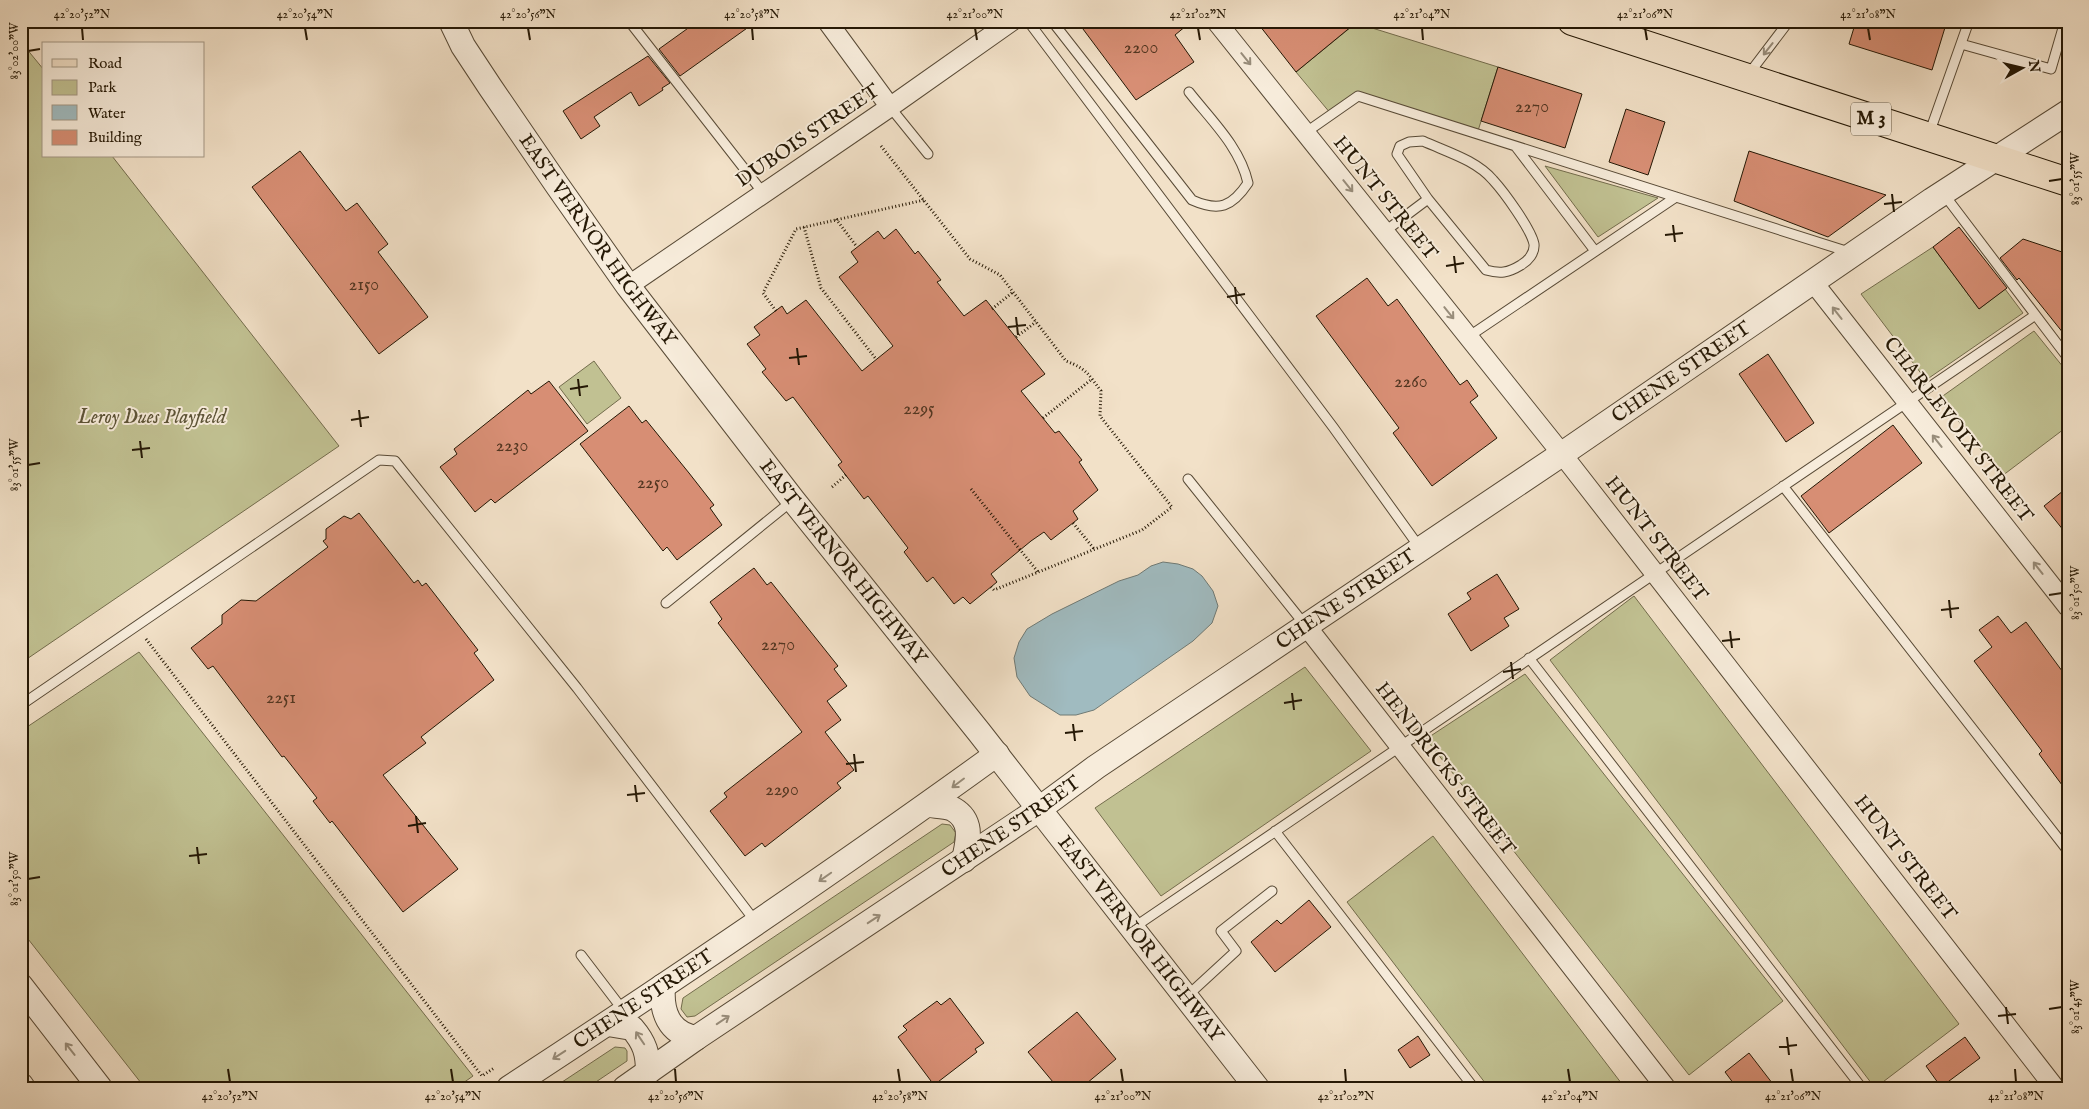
<svg xmlns="http://www.w3.org/2000/svg" width="2089" height="1109" font-family="'IM FELL English',serif">
	<style>
		.green { fill: #c1c192; stroke: #736c4c }
		.water { fill: #a0bbc0; stroke: #6f7a75 }
		.building { fill: #d78e74; stroke: #251805 }
		.lines { fill: none; stroke-linecap: round; stroke-linejoin: round }
		.service-casing { stroke: #584a36; stroke-width: 11 }
		.minor-casing { stroke: #584a36; stroke-width: 21 }
		.tertiary-casing { stroke: #584a36; stroke-width: 26 }
		.primary-casing { stroke: #251805; stroke-width: 30 }
		.path { stroke: #251805; stroke-width: 3; stroke-dasharray: 1 2.5; stroke-linecap: butt }
		.service { stroke: #f7ecdb; stroke-width: 9 }
		.minor { stroke: #f7ecdb; stroke-width: 19 }
		.tertiary { stroke: #f7ecdb; stroke-width: 24 }
		.primary { stroke: #f2e1c8; stroke-width: 28 }
		.oneway { stroke: #988d7b }
		.ticks { fill: none; stroke: #251805; stroke-width: 2 }
		.labels { text-anchor: middle; dominant-baseline: central; stroke-width: 4; stroke-linejoin: round; paint-order: stroke }
		.number-label { font-size: 18px; fill: #523621 }
		.shield { fill: #f7ecdb; stroke: #645845; stroke-width: 1 }
		.shield-label { font-size: 19px; font-weight: bold; fill: #251805 }
		.street-label { font-size: 20px; fill: #251805; stroke: #f7ecdb }
		.park-label { font-size: 20px; font-style: italic; fill: #5c5336; stroke: #f7ecdb }
		.neatline { fill: none; stroke: #251805; stroke-width: 2 }
		.ticks-label { font-size: 12px; text-anchor: middle; fill: #251805 }
	</style>
	<rect width="100%" height="100%" fill="#f2e1c8"/>
	<filter id="stains"><feTurbulence type="fractalNoise" baseFrequency=".004" numOctaves="4"/><feColorMatrix values="0 0 0 0 .2 0 0 0 0 .09 0 0 0 0 .02 0 0 0 .5 -.17"/></filter>
	<radialGradient id="worn" r=".72"><stop offset=".6" stop-color="#630" stop-opacity="0"/><stop offset="1" stop-color="#630" stop-opacity=".3"/></radialGradient>
	<path class="green" d="M 1356,23 L 1498,67 L 1477,134 L 1358,96 L 1331,114 L 1296,72 Z
		M 21,42 L 44,70 L 44,156 L 112,156 L 339,446 L 21,663 Z
		M 1545,166 L 1658,198 L 1598,237 Z
		M 1933,247 L 1979,309 L 2005,289 L 2023,313 L 1926,380 L 1861,294 Z
		M 2034,331 L 2068,373 L 2068,426 L 2002,476 L 1940,398 Z
		M 594,361 L 621,398 L 587,424 L 559,387 Z
		M 1634,596 L 1959,1024 L 1875,1088 L 1550,660 Z
		M 139,652 L 473,1076 L 456,1088 L 145,1088 L 21,930 L 21,731 Z
		M 1305,667 L 1371,751 L 1161,896 L 1095,808 Z
		M 1525,674 L 1783,1001 L 1689,1075 L 1426,739 Z
		M 942,824 L 950,825 L 956,833 L 954,842 L 695,1016 L 687,1017 L 681,1009 L 683,998 Z
		M 1433,836 L 1625,1088 L 1489,1088 L 1347,902 Z
		M 615,1047 L 625,1048 L 627,1051 L 627,1061 L 587,1088 L 553,1088 Z"/>
	<path class="water" d="M 1163,562 L 1178,564 L 1193,569 L 1202,576 L 1213,591 L 1218,606 L 1212,623 L 1193,641 L 1094,710 L 1076,715 L 1060,715 L 1030,696 L 1017,677 L 1014,658 L 1019,642 L 1027,629 L 1052,614 L 1119,581 L 1138,575 L 1151,566 Z"/>
	<path class="building" d="M 698,21 L 757,21 L 680,76 L 659,49 Z
		M 1077,21 L 1192,21 L 1175,35 L 1194,62 L 1136,100 Z
		M 1256,21 L 1358,21 L 1296,72 Z
		M 1856,21 L 1947,21 L 1932,70 L 1849,44 Z
		M 648,56 L 670,83 L 662,88 L 663,90 L 639,106 L 631,92 L 594,117 L 600,126 L 581,139 L 563,111 Z
		M 1498,67 L 1582,94 L 1565,148 L 1481,121 Z
		M 1626,109 L 1665,122 L 1648,175 L 1609,162 Z
		M 300,151 L 346,211 L 357,203 L 388,244 L 378,252 L 428,317 L 379,354 L 252,187 Z
		M 1749,151 L 1886,195 L 1828,237 L 1734,201 Z
		M 1959,227 L 2007,288 L 1979,309 L 1933,247 Z
		M 896,229 L 915,254 L 918,251 L 941,280 L 937,282 L 964,316 L 986,300 L 1045,374 L 1021,391 L 1055,433 L 1059,431 L 1082,460 L 1079,462 L 1098,490 L 1073,511 L 1078,519 L 1051,540 L 1044,532 L 1031,541 L 991,574 L 997,582 L 970,604 L 963,597 L 954,604 L 933,577 L 927,582 L 904,552 L 908,548 L 868,496 L 864,499 L 838,465 L 842,462 L 793,397 L 786,401 L 762,372 L 766,369 L 747,344 L 760,335 L 754,327 L 782,306 L 787,314 L 806,300 L 862,371 L 893,346 L 839,277 L 858,262 L 851,252 L 878,231 L 884,239 Z
		M 2023,239 L 2068,254 L 2068,339 L 2019,278 L 2017,280 L 2000,258 Z
		M 1367,278 L 1388,306 L 1397,299 L 1460,385 L 1467,380 L 1478,396 L 1470,402 L 1497,438 L 1432,486 L 1393,433 L 1399,428 L 1316,316 Z
		M 1768,354 L 1814,423 L 1786,442 L 1739,374 Z
		M 549,381 L 588,431 L 495,503 L 491,499 L 475,512 L 440,467 L 457,454 L 454,449 L 528,390 L 531,394 Z
		M 629,406 L 642,423 L 646,420 L 689,473 L 714,505 L 710,508 L 722,525 L 677,560 L 667,547 L 663,551 L 580,444 Z
		M 1893,425 L 1922,463 L 1829,533 L 1801,496 Z
		M 2068,487 L 2068,536 L 2044,506 Z
		M 359,513 L 414,583 L 418,580 L 422,586 L 426,583 L 478,650 L 474,653 L 494,680 L 421,737 L 426,743 L 383,775 L 458,869 L 403,912 L 332,821 L 330,823 L 313,801 L 317,798 L 284,756 L 282,757 L 213,666 L 208,669 L 191,648 L 222,624 L 222,615 L 241,600 L 256,601 L 328,547 L 323,541 L 326,539 L 326,529 L 344,516 L 351,519 Z
		M 754,568 L 767,585 L 771,582 L 838,666 L 834,669 L 847,686 L 827,701 L 841,720 L 825,732 L 854,770 L 837,783 L 841,788 L 765,847 L 762,843 L 745,856 L 710,811 L 727,797 L 724,793 L 802,732 L 718,623 L 722,619 L 710,602 Z
		M 1497,574 L 1519,609 L 1504,618 L 1509,626 L 1471,651 L 1448,614 L 1471,599 L 1467,593 Z
		M 1998,616 L 2011,633 L 2026,622 L 2068,679 L 2068,793 L 2039,754 L 2042,751 L 1974,661 L 1992,647 L 1979,630 Z
		M 1309,900 L 1331,927 L 1275,972 L 1251,942 L 1277,920 L 1281,924 Z
		M 950,998 L 984,1043 L 975,1049 L 977,1052 L 934,1085 L 898,1037 L 907,1030 L 903,1026 L 937,1001 L 941,1005 Z
		M 1077,1012 L 1116,1059 L 1081,1088 L 1058,1088 L 1028,1052 Z
		M 1418,1036 L 1430,1055 L 1410,1068 L 1398,1050 Z
		M 1965,1037 L 1980,1058 L 1941,1087 L 1926,1066 Z
		M 1749,1053 L 1776,1088 L 1737,1088 L 1725,1072 Z"/>
	<g class="lines">
		<g class="service-casing">
			<path id="service" d="M 629,21 L 764,194
				M 1028,21 L 1333,427 L 1420,548
				M 1052,21 L 1192,200 C 1219,212 1232,207 1248,183 C 1240,147 1211,120 1189,92
				M 1961,44 L 2051,69 L 2065,21
				M 1748,75 L 1789,21
				M 890,107 L 928,154
				M 1305,133 L 1358,96 L 1849,252
				M 1929,134 L 1969,21
				M 1423,141 C 1447,152 1476,160 1493,180 C 1504,192 1531,229 1534,244 C 1535,253 1528,261 1521,265 C 1508,273 1500,274 1486,270 L 1428,199 L 1397,154 L 1400,146 L 1409,142 Z
				M 1516,147 L 1595,251
				M 1943,193 L 2068,358
				M 1384,232 L 1428,199
				M 1468,337 L 1676,197
				M 1188,479 L 1305,625
				M 1783,486 L 2068,851
				M 666,603 L 792,501
				M 1529,658 L 1862,1088
				M 21,705 L 379,460 L 395,461 L 577,688 L 755,921
				M 1275,831 L 1474,1088
				M 1133,928 L 2034,316
				M 581,955 L 623,1010
				M 1186,997 L 1236,951 L 1221,931 L 1272,891"/>
		</g>
		<g class="minor-casing">
			<path id="minor" d="M 827,21 L 890,107
				M 1216,21 L 1562,454 L 2055,1088
				M 1813,282 L 2068,607
				M 628,286 L 890,107 L 1012,21
				M 1307,627 L 1666,1088"/>
		</g>
		<g class="tertiary-casing">
			<g id="tertiary">
				<path id="s1" d="M 451,21 L 463,46 L 490,87 L 557,185 L 628,286 L 793,500 L 979,732 L 1257,1088"/>
				<path d="M 929,805 C 936,806 947,806 953,809 C 974,821 968,841 964,860"/>
				<path d="M 21,986 L 100,1088"/>
				<path d="M 663,986 C 661,1011 668,1033 696,1038"/>
				<path d="M 608,1024 L 632,1028 C 645,1043 648,1054 648,1072"/>
				<path d="M 21,1085 L 23,1088"/>
				<path id="s2" d="M 509,1088 C 674,980 837,870 997,754"/>
				<path id="s3" d="M 625,1088 L 696,1038 L 1039,809 L 1096,767 L 1562,454 L 1932,200 L 2068,112"/>
			</g>
		</g>
		<g class="primary-casing">
			<path id="primary" d="M 1572,21 L 2068,182"/>
		</g>
		<path class="path" d="M 881,146 L 970,259 L 1000,275 L 1066,361 C 1087,369 1088,374 1101,391 L 1100,416 L 1172,507 L 1142,530 L 994,590 L 991,587
			M 836,219 L 857,247
			M 804,227 L 821,288 L 876,359
			M 992,309 L 1013,292
			M 776,311 L 763,293 L 796,229 L 924,200
			M 1016,337 L 1036,322
			M 1043,418 L 1092,379
			M 832,487 L 846,475
			M 971,489 L 1038,572
			M 1073,523 L 1095,550
			M 146,639 L 482,1076 L 494,1068"/>
		<use href="#service" class="service"/>
		<use href="#minor" class="minor"/>
		<use href="#tertiary" class="tertiary"/>
		<use href="#primary" class="primary"/>
	</g>
	<defs><path id="oneway-shaft" d="M-6 0H5M1.5-3L5.5 0L1.5 3" fill="none" stroke-width="1.6" stroke-linecap="round" stroke-linejoin="round" transform="scale(1.25)"/></defs>
	<g class="oneway">
		<use href="#oneway-shaft" transform="translate(1768 49) rotate(128)"/>
		<use href="#oneway-shaft" transform="translate(1246 59) rotate(51)"/>
		<use href="#oneway-shaft" transform="translate(1348 186) rotate(51)"/>
		<use href="#oneway-shaft" transform="translate(1449 313) rotate(51)"/>
		<use href="#oneway-shaft" transform="translate(1837 313) rotate(-128)"/>
		<use href="#oneway-shaft" transform="translate(1937 441) rotate(-128)"/>
		<use href="#oneway-shaft" transform="translate(2038 568) rotate(-128)"/>
		<use href="#oneway-shaft" transform="translate(958 783) rotate(143)"/>
		<use href="#oneway-shaft" transform="translate(825 877) rotate(145)"/>
		<use href="#oneway-shaft" transform="translate(874 919) rotate(-33)"/>
		<use href="#oneway-shaft" transform="translate(723 1020) rotate(-34)"/>
		<use href="#oneway-shaft" transform="translate(640 1038) rotate(-124)"/>
		<use href="#oneway-shaft" transform="translate(70 1049) rotate(-128)"/>
		<use href="#oneway-shaft" transform="translate(559 1055) rotate(147)"/>
	</g>
	<path class="ticks" d="M 82,28 L 83,40M 305,28 L 307,40M 528,28 L 530,40M 752,28 L 753,40M 975,28 L 977,40M 1198,28 L 1200,40M 1422,28 L 1423,40M 1645,28 L 1647,40M 1868,28 L 1870,40M 28,51 L 40,49M 2049,181 L 2062,179M 1892,194 L 1894,212M 1884,204 L 1902,202M 1673,225 L 1675,242M 1665,235 L 1683,233M 1454,256 L 1456,273M 1446,266 L 1464,263M 1235,287 L 1237,304M 1227,297 L 1245,294M 1016,317 L 1018,335M 1008,327 L 1026,325M 797,348 L 799,365M 789,358 L 807,356M 578,379 L 580,396M 570,389 L 588,386M 359,410 L 361,427M 351,420 L 369,417M 140,441 L 142,458M 132,450 L 150,448M 28,465 L 40,463M 2049,595 L 2062,593M 1949,600 L 1951,618M 1941,610 L 1959,608M 1730,631 L 1732,648M 1722,641 L 1740,639M 1511,662 L 1513,679M 1503,672 L 1521,669M 1292,693 L 1294,710M 1284,703 L 1302,700M 1073,724 L 1075,741M 1065,733 L 1083,731M 854,754 L 856,772M 846,764 L 864,762M 635,785 L 637,802M 627,795 L 645,793M 416,816 L 418,833M 408,826 L 426,823M 197,847 L 199,864M 189,856 L 207,854M 28,879 L 40,877M 2006,1007 L 2008,1024M 2049,1009 L 2062,1007M 1998,1016 L 2016,1014M 1787,1037 L 1789,1055M 1779,1047 L 1797,1045M 228,1069 L 230,1082M 451,1069 L 453,1082M 675,1069 L 676,1082M 898,1069 L 900,1082M 1121,1069 L 1123,1082M 1345,1069 L 1346,1082M 1568,1069 L 1570,1082M 1791,1069 L 1793,1082M 2015,1069 L 2016,1082"/>
	<g class="labels">
		<g class="number-label">
			<text x="1141" y="48">2200</text>
			<text x="1532" y="107">2270</text>
			<text x="364" y="285">2150</text>
			<text x="1411" y="382">2260</text>
			<text x="919" y="409">2295</text>
			<text x="512" y="446">2230</text>
			<text x="653" y="483">2250</text>
			<text x="778" y="645">2270</text>
			<text x="281" y="698">2251</text>
			<text x="782" y="790">2290</text>
		</g>
		<rect class="shield" x="1851" y="102.5" width="40" height="33" rx="4"/>
		<g class="shield-label">
			<text x="1871" y="119">M 3</text>
		</g>
		<g class="street-label">
			<text transform="translate(808 136) rotate(-34)">DUBOIS STREET</text>
			<text transform="translate(1385 198) rotate(51)">HUNT STREET</text>
			<text stroke="none"><textPath href="#s1" startOffset="264">EAST VERNOR HIGHWAY</textPath></text>
			<text stroke="none"><textPath href="#s3" startOffset="1276">CHENE STREET</textPath></text>
			<text transform="translate(1958 430) rotate(52)">CHARLEVOIX STREET</text>
			<text transform="translate(1656 539) rotate(52)">HUNT STREET</text>
			<text stroke="none"><textPath href="#s1" startOffset="669">EAST VERNOR HIGHWAY</textPath></text>
			<text stroke="none"><textPath href="#s3" startOffset="871">CHENE STREET</textPath></text>
			<text transform="translate(1445 769) rotate(52)">HENDRICKS STREET</text>
			<text stroke="none"><textPath href="#s3" startOffset="466">CHENE STREET</textPath></text>
			<text transform="translate(1905 858) rotate(52)">HUNT STREET</text>
			<text stroke="none"><textPath href="#s1" startOffset="1149">EAST VERNOR HIGHWAY</textPath></text>
			<text stroke="none"><textPath href="#s2" startOffset="161">CHENE STREET</textPath></text>
		</g>
		<g class="park-label">
			<text x="152" y="417">Leroy Dues Playfield</text>
		</g>
	</g>
	<rect width="2089" height="1109" fill="none" stroke="#f2e1c8" stroke-width="55"/>
	<rect x="42" y="42" width="162" height="115" fill="#f7ecdb" stroke="#a39785"/>
	<rect x="52" y="59" width="25" height="8" fill="#f2e1c8" stroke="#a39785"/>
	<text x="88" y="68" font-size="15" fill="#251805">Road</text>
	<rect x="52" y="80" width="25" height="15" fill="#c1c192" stroke="#a39785"/>
	<text x="88" y="92" font-size="15" fill="#251805">Park</text>
	<rect x="52" y="105" width="25" height="15" fill="#a0bbc0" stroke="#a39785"/>
	<text x="88" y="118" font-size="15" fill="#251805">Water</text>
	<rect x="52" y="130" width="25" height="15" fill="#d78e74" stroke="#a39785"/>
	<text x="88" y="142" font-size="15" fill="#251805">Building</text>
	<g transform="translate(2022 68) rotate(82)" stroke="#f7ecdb" stroke-width="4" paint-order="stroke">
	<path d="M0-4L9 19L0 12L-9 19Z" fill="#251805"/>
	<text y="-8" font-size="14" font-weight="bold" text-anchor="middle" fill="#251805">N</text>
	</g>
	<rect x="28" y="28" width="2034" height="1054" class="neatline"/>
	<g class="ticks-label">
		<text x="82" y="18">42°20'52"N</text>
		<text x="305" y="18">42°20'54"N</text>
		<text x="528" y="18">42°20'56"N</text>
		<text x="752" y="18">42°20'58"N</text>
		<text x="975" y="18">42°21'00"N</text>
		<text x="1198" y="18">42°21'02"N</text>
		<text x="1422" y="18">42°21'04"N</text>
		<text x="1645" y="18">42°21'06"N</text>
		<text x="1868" y="18">42°21'08"N</text>
		<text transform="translate(14 51) rotate(-90)" y="4">83°02'00"W</text>
		<text transform="translate(2075 179) rotate(-90)" y="4">83°01'55"W</text>
		<text transform="translate(14 465) rotate(-90)" y="4">83°01'55"W</text>
		<text transform="translate(2075 593) rotate(-90)" y="4">83°01'50"W</text>
		<text transform="translate(14 879) rotate(-90)" y="4">83°01'50"W</text>
		<text transform="translate(2075 1007) rotate(-90)" y="4">83°01'45"W</text>
		<text x="230" y="1100">42°20'52"N</text>
		<text x="453" y="1100">42°20'54"N</text>
		<text x="676" y="1100">42°20'56"N</text>
		<text x="900" y="1100">42°20'58"N</text>
		<text x="1123" y="1100">42°21'00"N</text>
		<text x="1346" y="1100">42°21'02"N</text>
		<text x="1570" y="1100">42°21'04"N</text>
		<text x="1793" y="1100">42°21'06"N</text>
		<text x="2016" y="1100">42°21'08"N</text>
	</g>
	<rect width="100%" height="100%" filter="url(#stains)"/>
	<rect width="100%" height="100%" fill="url(#worn)"/>
</svg>
